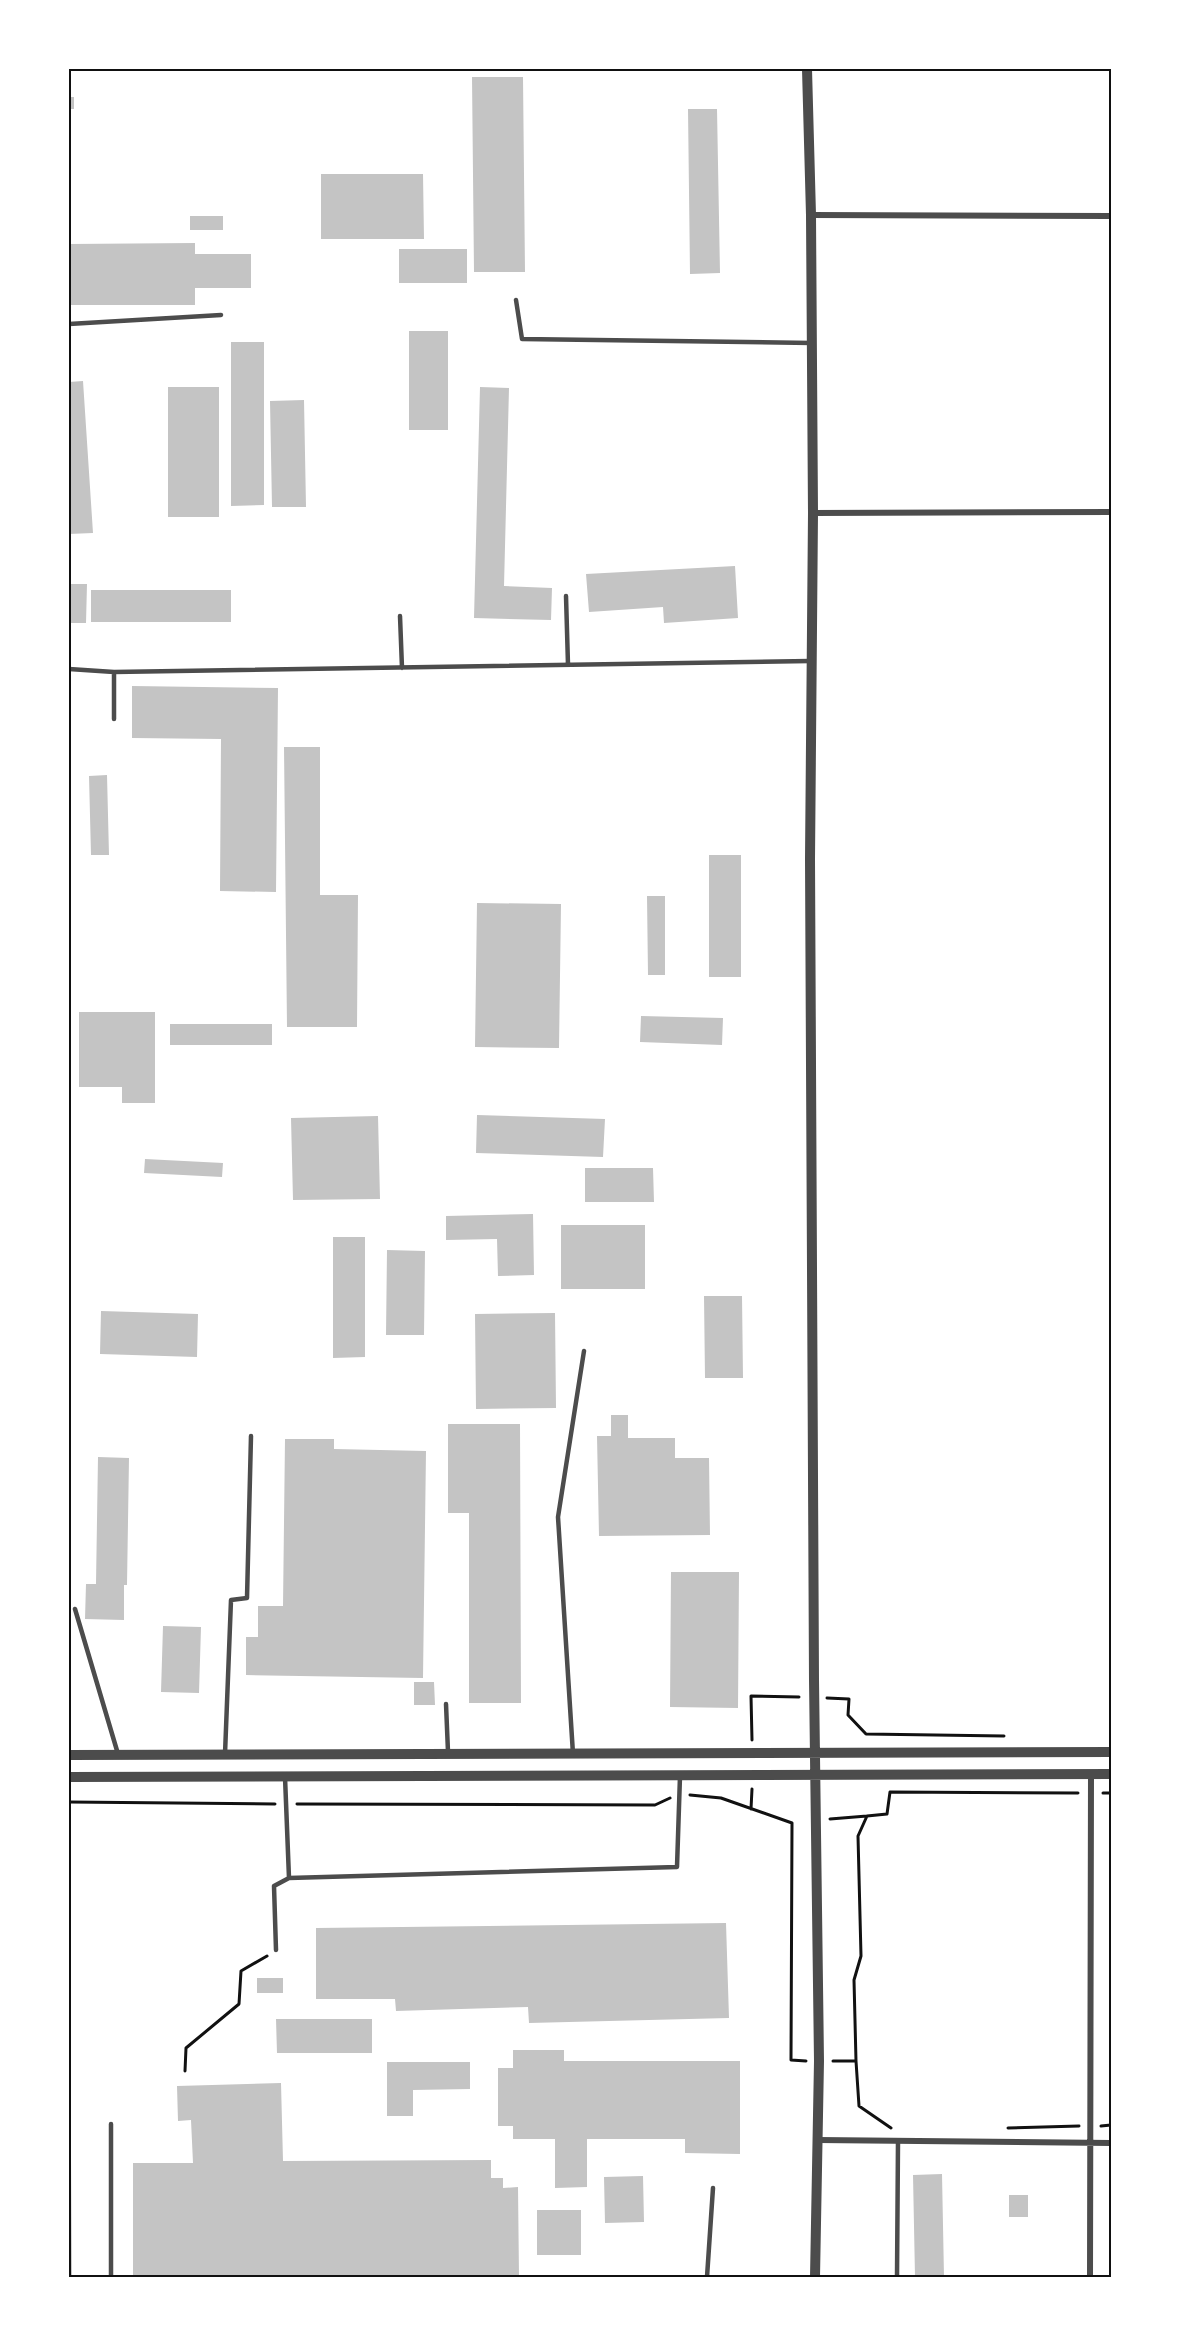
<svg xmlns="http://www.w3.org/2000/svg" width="1180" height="2346" font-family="Helvetica,sans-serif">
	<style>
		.building { fill: #c4c4c4 }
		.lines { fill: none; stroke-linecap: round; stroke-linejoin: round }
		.path { stroke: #111; stroke-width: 3 }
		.service { stroke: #4c4c4c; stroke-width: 4.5 }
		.minor { stroke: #4c4c4c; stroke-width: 6 }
		.tertiary { stroke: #4c4c4c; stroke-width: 10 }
		.neatline { fill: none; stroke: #111; stroke-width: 2 }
	</style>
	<rect width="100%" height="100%" fill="#fff"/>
	<path class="building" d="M 472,77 L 523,77 L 525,272 L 474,272 Z
		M 69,97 L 74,97 L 74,109 L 69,109 Z
		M 688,109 L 717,109 L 720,273 L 690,274 Z
		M 321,174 L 423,174 L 424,239 L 321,239 Z
		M 190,216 L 223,216 L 223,230 L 190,230 Z
		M 195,243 L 195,254 L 251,254 L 251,288 L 195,288 L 195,305 L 69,305 L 69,244 Z
		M 399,249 L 467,249 L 467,283 L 399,283 Z
		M 409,331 L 448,331 L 448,430 L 409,430 Z
		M 231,342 L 264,342 L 264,505 L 231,506 Z
		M 83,381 L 93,533 L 69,534 L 69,382 Z
		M 168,387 L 219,387 L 219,517 L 168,517 Z
		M 480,387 L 509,388 L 504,586 L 552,588 L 551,620 L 474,618 Z
		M 304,400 L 306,507 L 272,507 L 270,401 Z
		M 735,566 L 738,618 L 664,623 L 663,607 L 589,612 L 586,574 Z
		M 69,584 L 87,584 L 86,623 L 69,623 Z
		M 91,590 L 231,590 L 231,622 L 91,622 Z
		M 132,686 L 278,688 L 276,892 L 220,891 L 221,739 L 132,738 Z
		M 284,747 L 320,747 L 320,895 L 358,895 L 357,1027 L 287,1027 Z
		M 107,775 L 109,855 L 91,855 L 89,776 Z
		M 709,855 L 741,855 L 741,977 L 709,977 Z
		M 647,896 L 665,896 L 665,975 L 648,975 Z
		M 477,903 L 561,904 L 559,1048 L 475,1047 Z
		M 79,1012 L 155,1012 L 155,1103 L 122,1103 L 122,1087 L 79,1087 Z
		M 641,1016 L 723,1018 L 722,1045 L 640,1042 Z
		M 170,1024 L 272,1024 L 272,1045 L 170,1045 Z
		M 477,1115 L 605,1119 L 603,1157 L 476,1153 Z
		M 378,1116 L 380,1199 L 293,1200 L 291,1118 Z
		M 145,1159 L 223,1163 L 222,1177 L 144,1173 Z
		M 585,1168 L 653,1168 L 654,1202 L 585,1202 Z
		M 533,1214 L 534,1275 L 498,1276 L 497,1239 L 446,1240 L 446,1216 Z
		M 561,1225 L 645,1225 L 645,1289 L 561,1289 Z
		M 333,1237 L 365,1237 L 365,1357 L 333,1358 Z
		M 387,1250 L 425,1251 L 424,1335 L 386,1335 Z
		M 704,1296 L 742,1296 L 743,1378 L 705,1378 Z
		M 101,1311 L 198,1314 L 197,1357 L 100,1354 Z
		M 555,1313 L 556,1408 L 476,1409 L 475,1314 Z
		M 611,1415 L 628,1415 L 628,1438 L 675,1438 L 675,1458 L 709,1458 L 710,1535 L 599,1536 L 597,1436 L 611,1436 Z
		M 448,1424 L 520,1424 L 521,1703 L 469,1703 L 469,1513 L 448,1513 Z
		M 285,1439 L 334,1439 L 334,1449 L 426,1451 L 423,1678 L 246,1675 L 246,1637 L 258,1637 L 258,1606 L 283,1606 Z
		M 98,1457 L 129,1458 L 127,1585 L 124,1585 L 124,1620 L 85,1619 L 86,1584 L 96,1584 Z
		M 671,1572 L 739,1572 L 738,1708 L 670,1707 Z
		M 163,1626 L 201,1627 L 199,1693 L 161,1692 Z
		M 414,1682 L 434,1682 L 435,1705 L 414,1705 Z
		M 726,1923 L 729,2018 L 529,2023 L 528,2007 L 396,2011 L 395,1999 L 316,1999 L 316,1928 Z
		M 257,1978 L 283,1978 L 283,1993 L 257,1993 Z
		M 276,2019 L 372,2019 L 372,2053 L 277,2053 Z
		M 513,2050 L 564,2050 L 564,2061 L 740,2061 L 740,2154 L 685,2153 L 685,2139 L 587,2139 L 587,2187 L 555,2188 L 555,2139 L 513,2139 L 513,2126 L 498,2126 L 498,2068 L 513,2068 Z
		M 387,2062 L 470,2062 L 470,2089 L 413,2090 L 413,2116 L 387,2116 Z
		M 281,2083 L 283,2161 L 491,2160 L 491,2178 L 503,2178 L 503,2188 L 518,2187 L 519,2277 L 133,2277 L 133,2163 L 193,2163 L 191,2120 L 178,2121 L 177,2086 Z
		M 69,2156 L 71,2156 L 72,2277 L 69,2277 Z
		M 942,2174 L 944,2277 L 915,2277 L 913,2175 Z
		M 643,2176 L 644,2222 L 605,2223 L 604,2177 Z
		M 1009,2195 L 1028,2195 L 1028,2217 L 1009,2217 Z
		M 537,2210 L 581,2210 L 581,2255 L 537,2255 Z"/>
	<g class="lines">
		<path class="path" d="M 827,1698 L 849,1699 L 848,1715 L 866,1734 L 1004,1736
			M 752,1740 L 751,1696 L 799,1697
			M 1103,1793 L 1111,1793
			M 690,1795 L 721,1798 L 792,1823 L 791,2060 L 806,2061
			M 69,1802 L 275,1804
			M 297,1804 L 655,1805 L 670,1798
			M 751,1809 L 752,1789
			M 830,1819 L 867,1816
			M 833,2061 L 856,2061 L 859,2106 L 891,2128
			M 856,2061 L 854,1980 L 861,1956 L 858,1836 L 867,1816 L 887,1814 L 890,1792 L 1078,1793
			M 185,2071 L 186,2048 L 239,2004 L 241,1971 L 267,1956
			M 1101,2126 L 1111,2125
			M 1008,2128 L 1079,2126"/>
		<path class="service" d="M 516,300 L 522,339 L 812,343
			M 69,324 L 221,315
			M 566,596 L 568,665
			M 400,616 L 402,668
			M 69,669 L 114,672 L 810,661
			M 114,719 L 114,672
			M 75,1609 L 118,1754
			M 446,1704 L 448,1752
			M 225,1754 L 231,1600 L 247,1598 L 251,1436
			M 573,1754 L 558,1517 L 584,1351
			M 285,1777 L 289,1878
			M 276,1950 L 274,1886 L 289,1878 L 677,1867 L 680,1776
			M 111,2124 L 111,2277
			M 707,2277 L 713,2188
			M 897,2277 L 898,2141"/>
		<path class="minor" d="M 811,215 L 1111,216
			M 813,513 L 1111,512
			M 818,2140 L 1111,2143
			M 1090,2277 L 1091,1774"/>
		<path class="tertiary" d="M 807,69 L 811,215 L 813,513 L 810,859 L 814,1680 L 819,2061 L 815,2277
			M 69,1755 L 1111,1752
			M 69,1777 L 1111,1774"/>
	</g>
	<rect width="1180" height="2346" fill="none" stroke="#ffffff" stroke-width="141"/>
	<rect x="70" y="70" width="1040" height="2206" class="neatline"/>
</svg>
